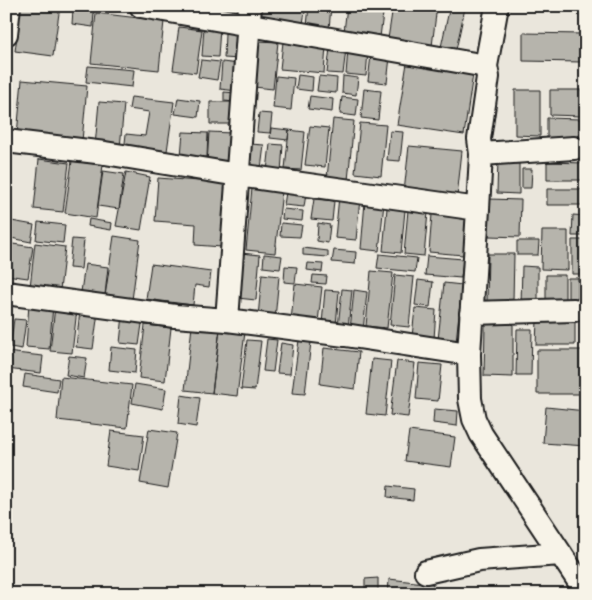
<svg xmlns="http://www.w3.org/2000/svg" width="592" height="600" font-family="'Indie Flower',sans-serif">
	<style>
		.building { fill: #b6b4ac; stroke: #1c1c1c }
		.lines { fill: none; stroke-linecap: round; stroke-linejoin: round }
		.minor-casing { stroke: #1c1c1c; stroke-width: 26 }
		.minor { stroke: #f7f3e8; stroke-width: 22 }
	</style>
	<rect width="100%" height="100%" fill="#eae6dc"/>
	<filter id="ink" filterUnits="userSpaceOnUse"><feTurbulence type="fractalNoise" baseFrequency=".02" numOctaves="2"/><feDisplacementMap in="SourceGraphic" scale="10" xChannelSelector="R" yChannelSelector="G"/><feConvolveMatrix kernelMatrix="1 2 1 2 8 2 1 2 1" color-interpolation-filters="sRGB"/></filter>
	<g filter="url(#ink)">
		<path class="building" d="M 21,6 L 60,6 L 53,56 L 15,51 Z
			M 256,6 L 306,6 L 302,29 L 253,20 Z
			M 309,6 L 331,6 L 329,29 L 307,26 Z
			M 347,6 L 384,6 L 380,37 L 344,32 Z
			M 393,6 L 437,6 L 432,46 L 388,39 Z
			M 450,6 L 465,8 L 456,50 L 441,47 Z
			M 73,9 L 94,11 L 93,27 L 72,24 Z
			M 96,13 L 164,21 L 159,70 L 91,63 Z
			M 179,27 L 202,30 L 196,73 L 173,70 Z
			M 204,27 L 220,28 L 218,57 L 202,56 Z
			M 225,33 L 241,34 L 239,59 L 224,58 Z
			M 523,33 L 583,34 L 582,62 L 523,61 Z
			M 258,41 L 278,42 L 273,89 L 254,87 Z
			M 283,42 L 326,46 L 324,73 L 280,69 Z
			M 330,48 L 346,49 L 343,74 L 327,73 Z
			M 348,49 L 368,51 L 366,76 L 346,74 Z
			M 371,55 L 390,57 L 387,83 L 368,81 Z
			M 201,60 L 220,62 L 217,80 L 198,77 Z
			M 222,62 L 239,64 L 237,91 L 220,89 Z
			M 407,63 L 473,74 L 464,135 L 397,125 Z
			M 88,66 L 134,70 L 132,87 L 86,82 Z
			M 298,75 L 313,77 L 312,91 L 296,89 Z
			M 276,76 L 294,78 L 291,110 L 273,108 Z
			M 319,76 L 337,78 L 336,93 L 317,91 Z
			M 343,76 L 358,78 L 356,95 L 342,93 Z
			M 22,80 L 87,86 L 82,141 L 17,135 Z
			M 364,89 L 381,91 L 378,120 L 361,118 Z
			M 515,90 L 540,90 L 540,136 L 515,135 Z
			M 550,90 L 581,90 L 581,116 L 550,115 Z
			M 224,92 L 235,93 L 235,102 L 224,101 Z
			M 310,96 L 333,99 L 332,112 L 308,109 Z
			M 131,97 L 174,102 L 166,158 L 124,152 L 126,134 L 145,136 L 149,112 L 129,109 Z
			M 342,97 L 358,99 L 356,116 L 340,114 Z
			M 178,98 L 200,101 L 198,117 L 175,114 Z
			M 99,102 L 124,104 L 120,148 L 95,146 Z
			M 210,102 L 237,102 L 236,124 L 210,124 Z
			M 259,113 L 272,114 L 270,133 L 257,132 Z
			M 547,118 L 580,119 L 580,140 L 547,140 Z
			M 333,119 L 354,121 L 348,180 L 327,178 Z
			M 360,123 L 386,125 L 381,176 L 355,173 Z
			M 310,126 L 329,128 L 325,167 L 305,165 Z
			M 271,128 L 289,130 L 288,140 L 270,138 Z
			M 289,130 L 305,132 L 301,170 L 285,169 Z
			M 390,131 L 403,132 L 400,161 L 387,160 Z
			M 183,132 L 208,133 L 207,157 L 181,156 Z
			M 209,132 L 232,133 L 231,165 L 207,164 Z
			M 250,144 L 264,145 L 261,169 L 248,168 Z
			M 270,144 L 283,145 L 281,172 L 267,171 Z
			M 409,146 L 462,151 L 457,197 L 404,192 Z
			M 39,159 L 69,163 L 63,212 L 34,209 Z
			M 498,159 L 519,159 L 519,194 L 497,193 Z
			M 72,161 L 103,165 L 96,218 L 65,213 Z
			M 547,162 L 586,163 L 586,180 L 547,180 Z
			M 522,169 L 532,169 L 531,188 L 522,188 Z
			M 103,171 L 124,174 L 119,209 L 98,206 Z
			M 126,172 L 150,177 L 141,230 L 116,226 Z
			M 158,178 L 226,183 L 222,247 L 195,245 L 196,224 L 155,221 Z
			M 252,188 L 282,191 L 275,253 L 246,250 Z
			M 547,189 L 586,189 L 586,205 L 547,205 Z
			M 286,192 L 306,194 L 304,207 L 284,205 Z
			M 339,196 L 360,198 L 356,240 L 335,238 Z
			M 314,199 L 334,201 L 332,221 L 311,219 Z
			M 489,199 L 521,200 L 520,237 L 489,236 Z
			M 365,202 L 384,203 L 379,251 L 361,249 Z
			M 387,208 L 405,210 L 401,253 L 383,251 Z
			M 283,209 L 303,211 L 302,221 L 282,219 Z
			M 408,210 L 428,212 L 424,256 L 404,254 Z
			M 432,214 L 467,218 L 463,255 L 429,252 Z
			M 573,215 L 586,216 L 586,236 L 572,236 Z
			M 89,219 L 112,223 L 111,230 L 88,226 Z
			M 6,220 L 34,225 L 31,242 L 6,237 Z
			M 38,222 L 65,225 L 63,243 L 36,240 Z
			M 281,223 L 302,225 L 300,237 L 280,236 Z
			M 318,223 L 330,225 L 328,243 L 317,241 Z
			M 542,231 L 568,231 L 568,270 L 541,269 Z
			M 114,236 L 140,240 L 132,300 L 105,296 Z
			M 72,239 L 84,240 L 81,269 L 69,268 Z
			M 572,240 L 586,240 L 586,274 L 572,274 Z
			M 517,241 L 539,241 L 538,255 L 517,255 Z
			M 6,243 L 33,247 L 28,278 L 6,275 Z
			M 35,243 L 65,247 L 60,290 L 30,287 Z
			M 303,248 L 328,251 L 328,257 L 303,255 Z
			M 334,250 L 356,252 L 355,264 L 332,262 Z
			M 241,253 L 260,255 L 256,300 L 237,298 Z
			M 264,254 L 282,256 L 280,269 L 263,267 Z
			M 379,254 L 417,258 L 415,272 L 377,268 Z
			M 488,254 L 514,254 L 513,301 L 487,301 Z
			M 427,256 L 463,259 L 461,278 L 425,275 Z
			M 308,263 L 323,264 L 322,272 L 307,270 Z
			M 85,264 L 108,267 L 105,295 L 81,292 Z
			M 151,264 L 211,272 L 209,287 L 195,285 L 193,305 L 146,299 Z
			M 285,266 L 297,267 L 295,283 L 284,282 Z
			M 522,266 L 538,267 L 538,305 L 521,305 Z
			M 371,271 L 393,273 L 387,328 L 366,326 Z
			M 262,274 L 279,276 L 275,319 L 258,317 Z
			M 313,275 L 327,276 L 326,284 L 312,283 Z
			M 395,275 L 414,277 L 409,327 L 390,325 Z
			M 546,275 L 565,275 L 565,307 L 546,307 Z
			M 568,278 L 578,278 L 578,299 L 568,299 Z
			M 418,280 L 433,282 L 430,307 L 415,305 Z
			M 444,283 L 462,285 L 456,342 L 438,340 Z
			M 295,284 L 322,287 L 318,322 L 291,320 Z
			M 342,289 L 352,290 L 348,328 L 338,327 Z
			M 325,290 L 339,291 L 336,325 L 322,324 Z
			M 354,290 L 367,292 L 363,331 L 350,330 Z
			M 29,304 L 53,306 L 49,349 L 26,347 Z
			M 55,307 L 77,309 L 72,353 L 50,351 Z
			M 415,308 L 436,310 L 434,339 L 412,337 Z
			M 80,310 L 98,312 L 93,349 L 76,347 Z
			M 123,315 L 143,317 L 139,345 L 120,343 Z
			M 6,319 L 11,320 L 8,345 L 6,345 Z
			M 14,319 L 26,320 L 22,349 L 10,347 Z
			M 537,320 L 575,321 L 575,345 L 536,345 Z
			M 485,324 L 513,324 L 513,377 L 484,376 Z
			M 145,325 L 171,328 L 165,381 L 139,378 Z
			M 192,326 L 220,329 L 212,393 L 185,390 Z
			M 220,329 L 245,332 L 237,396 L 212,393 Z
			M 517,329 L 532,329 L 531,375 L 516,375 Z
			M 267,339 L 277,340 L 273,372 L 263,371 Z
			M 247,340 L 261,341 L 255,390 L 241,389 Z
			M 299,340 L 311,342 L 305,394 L 292,393 Z
			M 281,343 L 293,345 L 290,374 L 277,373 Z
			M 111,347 L 137,350 L 135,373 L 109,370 Z
			M 324,348 L 359,352 L 355,389 L 320,384 Z
			M 537,350 L 586,350 L 586,394 L 537,394 Z
			M 6,352 L 43,356 L 41,373 L 6,369 Z
			M 69,356 L 87,358 L 84,378 L 66,375 Z
			M 372,359 L 391,361 L 385,416 L 366,414 Z
			M 397,361 L 415,363 L 408,417 L 390,415 Z
			M 419,363 L 442,365 L 438,401 L 416,399 Z
			M 25,374 L 59,379 L 57,392 L 23,387 Z
			M 61,377 L 132,385 L 127,428 L 57,420 Z
			M 135,384 L 166,389 L 163,409 L 132,403 Z
			M 181,395 L 200,398 L 196,427 L 178,424 Z
			M 546,407 L 586,411 L 586,446 L 543,443 Z
			M 434,409 L 458,411 L 457,426 L 433,423 Z
			M 149,429 L 177,433 L 168,488 L 140,483 Z
			M 111,431 L 144,435 L 139,471 L 106,466 Z
			M 409,431 L 455,437 L 451,467 L 405,461 Z
			M 388,486 L 414,489 L 413,500 L 387,497 Z
			M 378,578 L 378,594 L 365,594 L 365,579 Z
			M 389,579 L 433,584 L 432,594 L 388,594 Z"/>
		<g class="lines">
			<g class="minor-casing">
				<path id="minor" d="M 141,6 L 486,66
					M 497,6 L 486,66 L 488,77 L 479,139 L 481,154 L 478,209 L 469,354 L 470,399 L 474,419 L 481,434 L 586,592
					M 6,34 L 9,6
					M 6,141 L 105,153 L 238,175 L 478,209
					M 481,154 L 574,148
					M 6,293 L 175,316 L 227,320 L 345,335 L 469,354
					M 471,313 L 574,310
					M 227,320 L 250,6
					M 426,572 L 479,560 L 561,554"/>
			</g>
			<use href="#minor" class="minor"/>
		</g>
	</g>
	<rect width="592" height="600" fill="none" stroke="#f7f3e8" stroke-width="25"/>
	<rect x="12" y="12" width="567" height="575" fill="none" stroke="#1c1c1c" stroke-width="2" filter="url(#ink)"/>
</svg>
